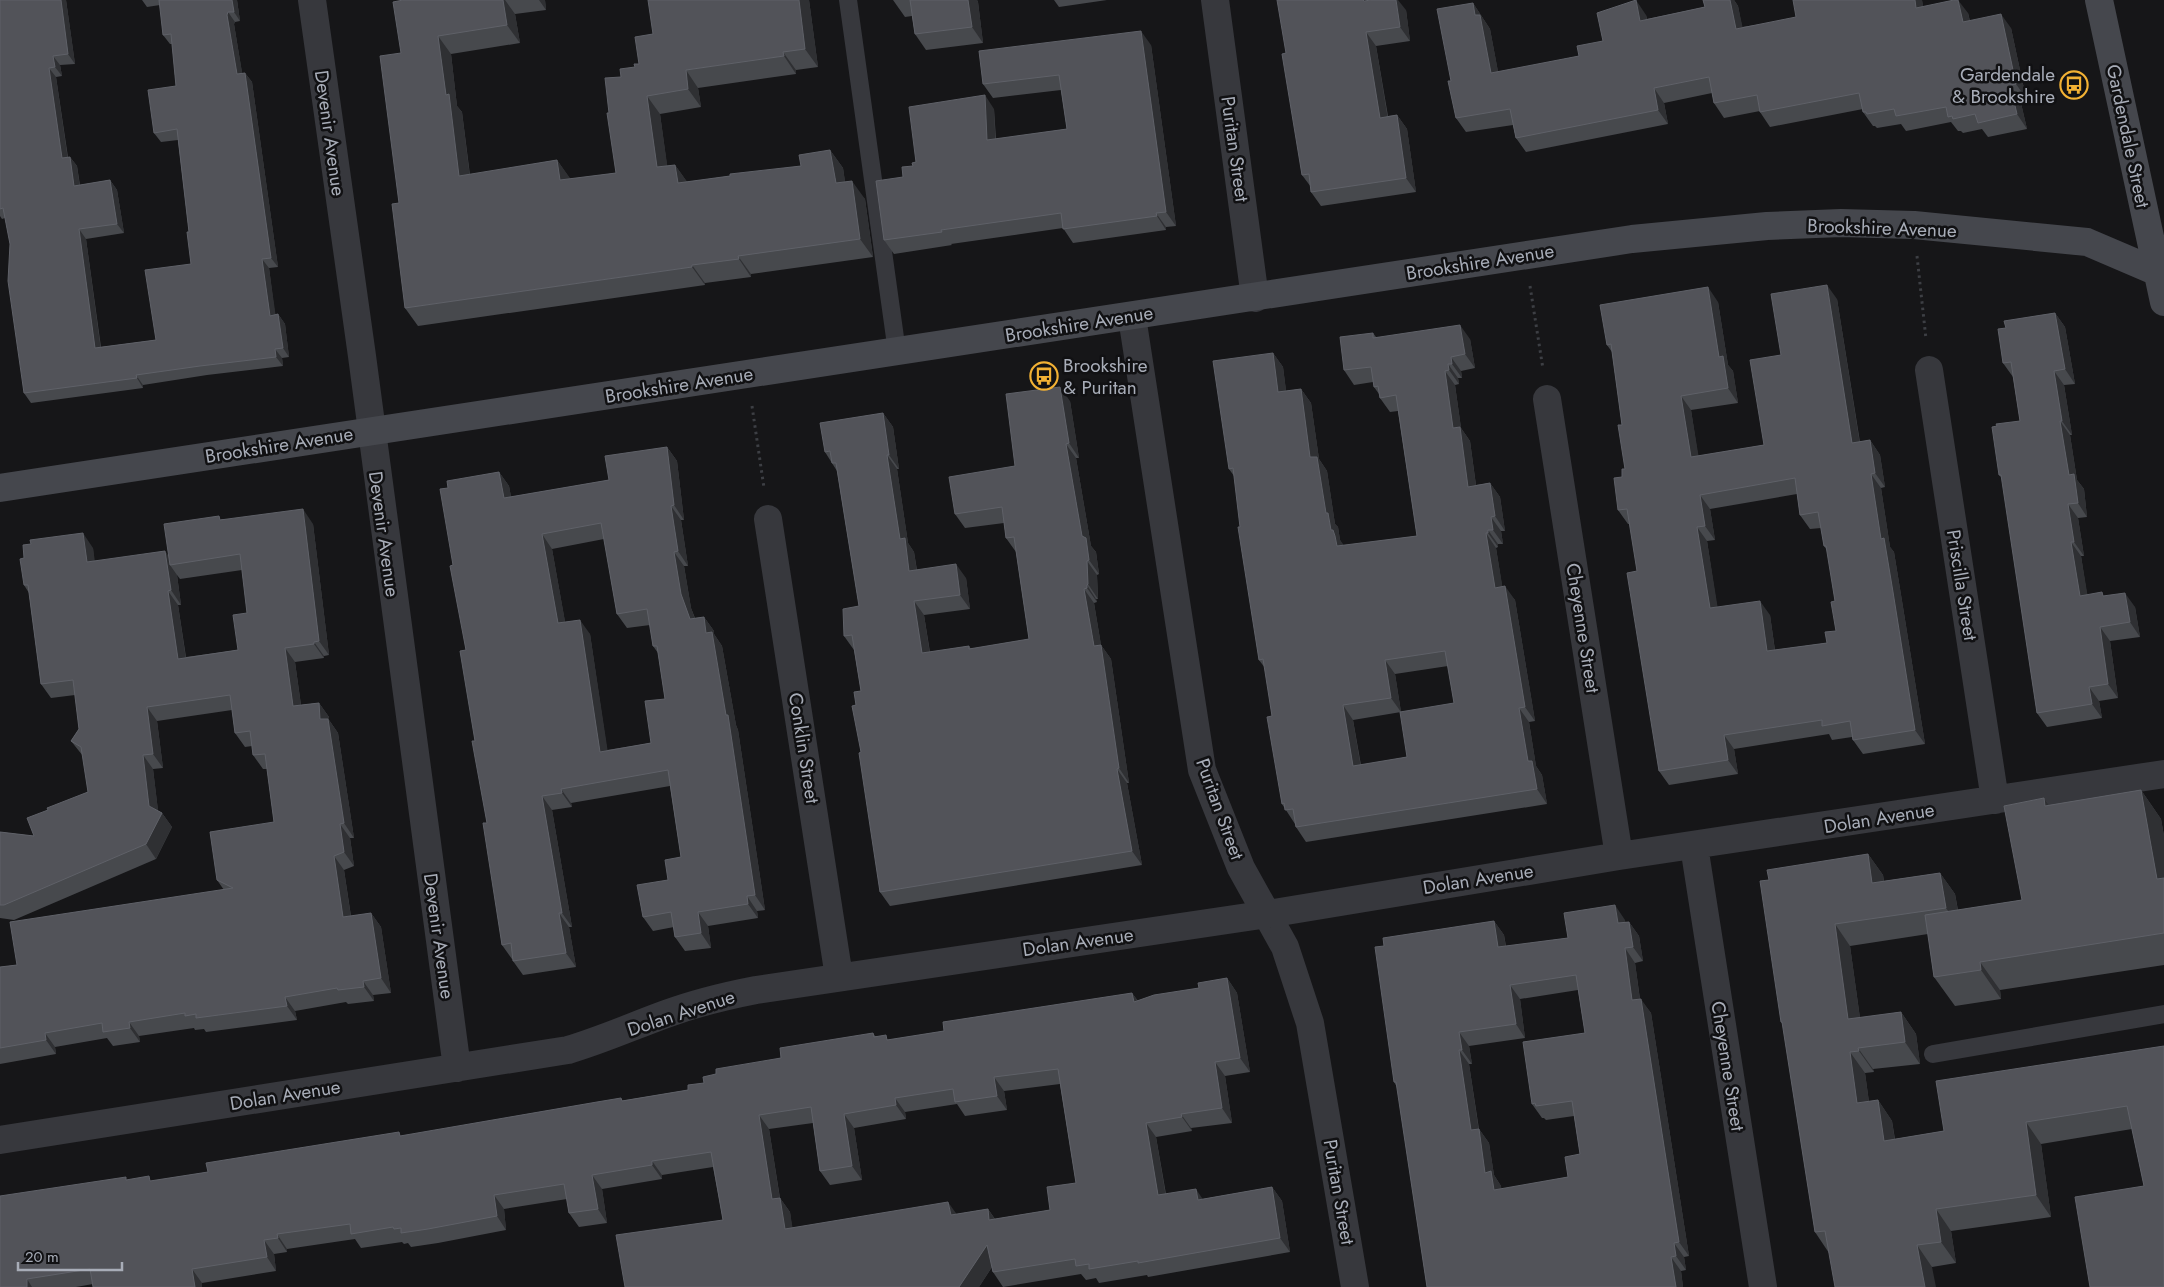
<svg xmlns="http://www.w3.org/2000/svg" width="2164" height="1287" font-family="Jost,sans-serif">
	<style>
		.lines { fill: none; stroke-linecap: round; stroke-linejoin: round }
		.path { stroke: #3d3f44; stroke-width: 3; stroke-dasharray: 2.5 4; stroke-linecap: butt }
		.lane { stroke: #37383d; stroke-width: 18 }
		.street { stroke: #37383d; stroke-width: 28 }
		.secondary { stroke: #45474d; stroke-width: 28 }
		.wall { fill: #47494d; fill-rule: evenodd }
		.shaded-wall { fill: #2f3033 }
		.building { fill: #525359; stroke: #5f6168; fill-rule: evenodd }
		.labels { text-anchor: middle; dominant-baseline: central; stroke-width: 5; stroke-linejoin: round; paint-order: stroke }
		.poi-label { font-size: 19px; fill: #a8adb8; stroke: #111113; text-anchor: end }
		.street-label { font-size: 19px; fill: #a8adb8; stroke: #111113 }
	</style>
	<rect width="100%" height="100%" fill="#161618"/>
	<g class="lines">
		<path class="path" d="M 1917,256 L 1926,339
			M 1530,286 L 1543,369
			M 752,406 L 764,488"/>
		<path class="lane" d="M 848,0 L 897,352
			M 1933,1054 L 2164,1014"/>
		<path class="street" d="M 312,0 L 362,356 L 457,1068
			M 1215,0 L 1255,298
			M 1132,317 L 1202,770 L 1241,868 L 1285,947 L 1310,1023 L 1355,1287
			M 1929,370 L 1995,800
			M 1547,399 L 1619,856
			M 768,519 L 839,977
			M 1694,846 L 1763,1287
			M 0,1140 L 568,1050 C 602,1040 633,1026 666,1014 C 696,1003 725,996 756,990 L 1268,914 L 1619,856 L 2164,774"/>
		<path class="secondary" d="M 2099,0 L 2164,302
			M 0,488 L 1632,239 L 1767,226 L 1841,223 L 1914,225 L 2087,242 L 2164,275"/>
	</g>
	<path class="wall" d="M 0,0 L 66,0 L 75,64 L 60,65 L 62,76 L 56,77 L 68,157 L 70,157 L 77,166 L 80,185 L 110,180 L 117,190 L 124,233 L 86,239 L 101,347 L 156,340 L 191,264 L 189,232 L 178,140 L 161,142 L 154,133 L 176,86 L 172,44 L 170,44 L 163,35 L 160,5 L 147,7 L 142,0 L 237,0 L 240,21 L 235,22 L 234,24 L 242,73 L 245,73 L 252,82 L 278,267 L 269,268 L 275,315 L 278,314 L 285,324 L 289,357 L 282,358 L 283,366 L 207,375 L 143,385 L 143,388 L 31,403 L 24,393 L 10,244 L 5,218 L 2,219 L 0,216 Z
		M 403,0 L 545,0 L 546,10 L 515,14 L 520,43 L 451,54 L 457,106 L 462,112 L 470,175 L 557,160 L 570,179 L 616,173 L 609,113 L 621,77 L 639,64 L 653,34 L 809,0 L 818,67 L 796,70 L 796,74 L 698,88 L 701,107 L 660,114 L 667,166 L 675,165 L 687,182 L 801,166 L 830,150 L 843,168 L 845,182 L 865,199 L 873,257 L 751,274 L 751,277 L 705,283 L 705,285 L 418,326 L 405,308 L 399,203 L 401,53 Z
		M 893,0 L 977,0 L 978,2 L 983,43 L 926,50 L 915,34 L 912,16 L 905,17 Z
		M 1054,0 L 1107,0 L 1059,7 Z
		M 1703,0 L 1734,0 L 1738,6 L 1742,27 L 1922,0 L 1923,7 L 1968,13 L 1970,21 L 2011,28 L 2026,98 L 2020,99 L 2027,129 L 1988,137 L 1982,129 L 1963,133 L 1961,131 L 1958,131 L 1951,122 L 1906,131 L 1901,124 L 1877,128 L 1875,126 L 1873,126 L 1863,112 L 1863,109 L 1770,127 L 1760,112 L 1760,111 L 1724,118 L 1714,103 L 1712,93 L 1664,103 L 1668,124 L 1526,152 L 1516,138 L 1513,125 L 1466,132 L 1456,118 L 1451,81 L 1473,3 L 1490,29 L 1498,72 L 1579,56 L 1646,15 L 1647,19 L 1705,7 Z
		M 1406,10 L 1410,41 L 1376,46 L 1388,116 L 1397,115 L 1407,129 L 1416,192 L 1321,206 L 1311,192 L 1311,187 L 1302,175 L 1286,53 Z
		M 1151,45 L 1176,226 L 1166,227 L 1166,230 L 1073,243 L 1063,228 L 951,244 L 952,245 L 894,254 L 884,240 L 903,177 L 916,162 L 994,109 L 996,139 L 1067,129 L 1061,90 L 993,98 L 983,84 Z
		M 1837,299 L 1860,442 L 1870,440 L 1880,455 L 1885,487 L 1881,488 L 1890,547 L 1894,552 L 1903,607 L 1925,744 L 1863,754 L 1853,740 L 1852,737 L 1832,740 L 1829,734 L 1734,749 L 1738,774 L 1669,785 L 1659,771 L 1637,571 L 1630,524 L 1628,524 L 1618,510 L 1622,477 L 1625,469 L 1622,425 L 1612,352 L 1607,345 L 1718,302 L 1728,365 L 1733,371 L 1738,403 L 1691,410 L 1698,456 L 1764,445 L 1781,355 ZM 1797,494 L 1800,515 L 1810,529 L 1821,528 L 1824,546 L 1827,550 L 1835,601 L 1836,631 L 1827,643 L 1775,650 L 1770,615 L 1717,607 L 1707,541 L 1715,540 L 1710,509 Z
		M 2055,313 L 2065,327 L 2075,384 L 2064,385 L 2072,435 L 2070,435 L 2077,480 L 2084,489 L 2087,517 L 2078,518 L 2084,556 L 2081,556 L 2087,595 L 2105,596 L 2135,607 L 2140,637 L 2110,641 L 2118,698 L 2099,701 L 2102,718 L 2047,727 L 2037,713 L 2002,478 L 1999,475 L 2020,421 L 2013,377 L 2003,363 L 2006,328 Z
		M 1373,333 L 1376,337 L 1470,339 L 1475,368 L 1461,371 L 1462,378 L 1458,378 L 1459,384 L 1455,385 L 1461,428 L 1470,441 L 1476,485 L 1490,483 L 1500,497 L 1505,531 L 1501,531 L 1503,544 L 1498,544 L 1498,547 L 1496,548 L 1502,586 L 1515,600 L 1535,721 L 1529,722 L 1536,766 L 1542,775 L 1547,804 L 1306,842 L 1296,827 L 1295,824 L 1282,804 L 1272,716 L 1265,668 L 1259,660 L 1234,476 L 1229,469 L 1273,353 L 1283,367 L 1286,391 L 1301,389 L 1311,403 L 1319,459 L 1327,471 L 1335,524 L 1338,527 L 1340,540 L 1343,546 L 1417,536 L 1398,411 L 1390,412 L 1380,398 L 1379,394 L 1374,387 L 1373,382 L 1354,385 L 1344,370 ZM 1448,666 L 1454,703 L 1407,757 L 1361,765 L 1353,720 L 1401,712 L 1395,674 Z
		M 1070,401 L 1079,458 L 1076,458 L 1091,546 L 1096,552 L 1099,574 L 1097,575 L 1098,599 L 1096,599 L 1097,602 L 1094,603 L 1101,645 L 1111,659 L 1129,783 L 1127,783 L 1142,865 L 890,906 L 880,892 L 861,752 L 856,705 L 861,691 L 854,650 L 844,636 L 859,606 L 837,471 L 825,452 L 883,413 L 893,427 L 899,469 L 897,469 L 908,543 L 914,552 L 917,570 L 966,578 L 970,609 L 924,615 L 930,652 L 969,646 L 971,649 L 1029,639 L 1016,552 L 1006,538 L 1004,523 L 965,528 L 955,514 L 1015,466 Z
		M 667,447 L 677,461 L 684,520 L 681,520 L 688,566 L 684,566 L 691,608 L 695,618 L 704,617 L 714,631 L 714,634 L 722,646 L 736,725 L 738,730 L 765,910 L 757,911 L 758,918 L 708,926 L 711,948 L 685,951 L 675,937 L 674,927 L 653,931 L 643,917 L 668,880 L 681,857 L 670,786 L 571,803 L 572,807 L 552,810 L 572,927 L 569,927 L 576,967 L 523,975 L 513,961 L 513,959 L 512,959 L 502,945 L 487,823 L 475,741 L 466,650 L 453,565 L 448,488 L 499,472 L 509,486 L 511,497 L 609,480 ZM 604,539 L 617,614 L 627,628 L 650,625 L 653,646 L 658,653 L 665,699 L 651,743 L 607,750 L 590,634 L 565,622 L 552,549 Z
		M 222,519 L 313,524 L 329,655 L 324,656 L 324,658 L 295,662 L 301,705 L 319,703 L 329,717 L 329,720 L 338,733 L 354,838 L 350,838 L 354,866 L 344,870 L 351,916 L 371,913 L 381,927 L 391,993 L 373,995 L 374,1001 L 348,1004 L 346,1002 L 295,1011 L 297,1020 L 206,1032 L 204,1029 L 195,1030 L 194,1028 L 139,1036 L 140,1042 L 113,1046 L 107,1038 L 55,1047 L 56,1054 L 0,1064 L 0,967 L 17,965 L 224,890 L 217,880 L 274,822 L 267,769 L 263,769 L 253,755 L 252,746 L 245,747 L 235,733 L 232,710 L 157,721 L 163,768 L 153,769 L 158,811 L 162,813 L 172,827 L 156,859 L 14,920 L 0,918 L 0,832 L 34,836 L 48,810 L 88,792 L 83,756 L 71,741 L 79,729 L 75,695 L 51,698 L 41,684 L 29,593 L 24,585 L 24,558 L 93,548 L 94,561 L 168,555 ZM 242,570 L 247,613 L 238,650 L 186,657 L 178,605 L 181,605 L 177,575 L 180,579 Z
		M 2141,790 L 2161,819 L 2164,836 L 2164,965 L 2000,990 L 2001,999 L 1955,1006 L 1934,977 L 1928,934 L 1850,946 L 1860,1018 L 1901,1012 L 1916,1034 L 1920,1064 L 1873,1069 L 1874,1072 L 1865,1073 L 1869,1102 L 1878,1100 L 1892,1121 L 1895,1139 L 1944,1131 L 2164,1046 L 2144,1186 L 2132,1129 L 2041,1144 L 2051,1217 L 1951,1231 L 1956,1263 L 1932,1267 L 1829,1253 L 1815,1232 L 1783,1025 L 1781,1022 L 1769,880 L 1868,854 L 1883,875 L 1884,881 L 1940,873 L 1955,894 L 1958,910 L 2022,900 L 2044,798 L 2049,805 Z
		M 1625,920 L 1625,922 L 1629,922 L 1639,936 L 1643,961 L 1635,963 L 1640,999 L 1651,1013 L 1689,1256 L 1684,1257 L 1686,1270 L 1681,1271 L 1683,1287 L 1427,1287 L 1397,1087 L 1394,1082 L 1384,946 L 1494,921 L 1504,935 L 1506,946 L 1568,938 ZM 1578,990 L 1585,1033 L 1532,1104 L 1542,1118 L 1544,1118 L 1546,1120 L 1574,1116 L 1580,1154 L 1568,1177 L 1501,1189 L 1501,1186 L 1494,1175 L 1489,1143 L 1479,1129 L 1469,1064 L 1472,1064 L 1469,1046 L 1525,1038 L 1520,999 Z
		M 1227,978 L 1237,993 L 1250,1072 L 1225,1076 L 1232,1123 L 1191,1128 L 1192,1131 L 1156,1137 L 1166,1194 L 1203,1199 L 1272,1187 L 1282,1201 L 1290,1252 L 1148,1277 L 1147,1275 L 1099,1283 L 1096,1278 L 1086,1280 L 1081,1274 L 1003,1287 L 993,1272 L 992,1267 L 979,1287 L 625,1287 L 723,1220 L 713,1167 L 662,1175 L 662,1179 L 602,1189 L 607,1223 L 579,1227 L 569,1213 L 567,1199 L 504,1209 L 506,1230 L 438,1243 L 411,1247 L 408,1243 L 404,1244 L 402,1242 L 361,1248 L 355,1239 L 287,1249 L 287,1252 L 274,1254 L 276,1271 L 202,1283 L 202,1287 L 93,1287 L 93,1284 L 76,1287 L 0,1287 L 128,1180 L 152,1181 L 208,1172 L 402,1136 L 688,1090 L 704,1083 L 716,1074 L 781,1058 L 873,1033 L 875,1036 L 889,1040 L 944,1031 L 1132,993 L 1138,1001 L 1199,988 ZM 1060,1084 L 1076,1183 L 1050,1210 L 995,1219 L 988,1209 L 957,1214 L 792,1228 L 790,1212 L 780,1198 L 769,1129 L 813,1123 L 820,1171 L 830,1185 L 862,1180 L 854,1128 L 906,1119 L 905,1112 L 957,1104 L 965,1116 L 1007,1110 L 1004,1091 Z"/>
	<path class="shaded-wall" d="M 61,0 L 66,0 L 75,64 L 68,54 Z
		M 232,0 L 237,0 L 240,21 L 234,12 Z
		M 503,0 L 505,0 L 515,14 L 520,43 L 507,25 Z
		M 539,0 L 545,0 L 546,10 Z
		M 799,0 L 809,0 L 818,67 L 805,49 Z
		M 968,0 L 977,0 L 978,2 L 983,43 L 972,27 Z
		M 1396,0 L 1398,0 L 1406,10 L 1410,41 L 1400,27 Z
		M 1636,0 L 1646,15 L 1650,35 L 1640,21 Z
		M 1730,0 L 1734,0 L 1738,6 L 1746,43 L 1736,29 Z
		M 1915,0 L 1922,0 L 1926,23 L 1916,8 Z
		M 1958,0 L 1968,13 L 1973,36 L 1963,22 Z
		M 1473,3 L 1490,29 L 1501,87 L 1491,73 L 1475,15 Z
		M 228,12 L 235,22 L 234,24 L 244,84 L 237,74 L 227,15 Z
		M 2001,14 L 2011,28 L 2026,98 L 2016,84 Z
		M 1141,31 L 1151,45 L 1176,226 L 1166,212 Z
		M 1366,32 L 1376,46 L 1390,132 L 1380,118 Z
		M 438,36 L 451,54 L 457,106 L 462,112 L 472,194 L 459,176 L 446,95 Z
		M 783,52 L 796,70 L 796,74 L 784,56 Z
		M 53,56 L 60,65 L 62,76 L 55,67 Z
		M 49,68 L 56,77 L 69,167 L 62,158 Z
		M 686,70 L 698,88 L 701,107 L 688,89 Z
		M 245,73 L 252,82 L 278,267 L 271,258 Z
		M 2010,85 L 2020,99 L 2027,129 L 2017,114 Z
		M 1654,88 L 1664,103 L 1668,124 L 1658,110 Z
		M 985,95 L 994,109 L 996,154 L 987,140 Z
		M 647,96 L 660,114 L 670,185 L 657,167 Z
		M 1397,115 L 1407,129 L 1416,192 L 1406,178 Z
		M 830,150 L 843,168 L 848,201 L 836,183 Z
		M 70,157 L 77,166 L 81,195 L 74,186 Z
		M 557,160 L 570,178 L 573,198 L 560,180 Z
		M 675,165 L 688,183 L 678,183 Z
		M 110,180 L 117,190 L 124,233 L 117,224 Z
		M 852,181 L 865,199 L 873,257 L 860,239 Z
		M 1156,213 L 1166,227 L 1166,230 L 1157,216 Z
		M 79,229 L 86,239 L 102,358 L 95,348 Z
		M 738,256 L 751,274 L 751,277 L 739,259 Z
		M 262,259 L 269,268 L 277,325 L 270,316 Z
		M 692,265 L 705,283 L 705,285 L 692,267 Z
		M 1827,285 L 1837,299 L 1862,457 L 1852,443 Z
		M 1708,287 L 1718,302 L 1728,365 L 1733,371 L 1738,403 L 1728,388 L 1719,357 Z
		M 2055,313 L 2065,327 L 2075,384 L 2065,369 Z
		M 278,314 L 285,324 L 289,357 L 283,348 Z
		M 1460,325 L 1470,339 L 1475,368 L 1465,354 Z
		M 275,349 L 282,358 L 283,366 L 276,357 Z
		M 1273,353 L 1283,367 L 1288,406 L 1278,392 Z
		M 1451,357 L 1461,371 L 1462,378 L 1452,364 Z
		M 1448,364 L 1458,378 L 1459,384 L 1449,370 Z
		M 1445,371 L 1455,385 L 1461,428 L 1470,441 L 1478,501 L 1468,487 L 1453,428 Z
		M 2054,371 L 2064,385 L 2072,435 L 2062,421 Z
		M 136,375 L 143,385 L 143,388 L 137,378 Z
		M 1060,387 L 1070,401 L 1079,458 L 1069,443 Z
		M 1301,389 L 1311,403 L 1319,459 L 1327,471 L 1335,524 L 1338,527 L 1340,540 L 1343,544 L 1345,550 L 1337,546 L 1331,530 L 1310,457 Z
		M 1681,396 L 1691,410 L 1701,471 L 1691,457 Z
		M 883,413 L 893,427 L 899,469 L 889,455 Z
		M 2060,421 L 2070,435 L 2077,480 L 2084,489 L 2087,517 L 2078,503 L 2069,475 Z
		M 1870,440 L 1880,455 L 1885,487 L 1875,473 Z
		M 1066,444 L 1076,458 L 1091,546 L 1096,552 L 1099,574 L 1089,560 L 1082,536 Z
		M 667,447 L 677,461 L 684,520 L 674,505 Z
		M 887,455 L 897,469 L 908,543 L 914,552 L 919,585 L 909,571 L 900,539 Z
		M 499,472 L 509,486 L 514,512 L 504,498 Z
		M 1871,474 L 1881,488 L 1890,547 L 1894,552 L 1903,607 L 1925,744 L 1915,730 L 1881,539 Z
		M 1490,483 L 1500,497 L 1505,531 L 1495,516 Z
		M 1700,495 L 1710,509 L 1715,540 L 1705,526 Z
		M 2068,504 L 2078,518 L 2084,556 L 2074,542 Z
		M 671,506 L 681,520 L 688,566 L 678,551 Z
		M 303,509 L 313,524 L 329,655 L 319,641 Z
		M 1491,517 L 1501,531 L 1503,544 L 1493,530 Z
		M 1697,527 L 1707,541 L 1720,622 L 1710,608 Z
		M 1488,530 L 1498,544 L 1498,547 L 1488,533 Z
		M 83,533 L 93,548 L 97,576 L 87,562 Z
		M 1486,533 L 1496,548 L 1505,602 L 1495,588 Z
		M 542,534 L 552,549 L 568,638 L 558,623 Z
		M 2071,542 L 2081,556 L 2090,610 L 2080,596 Z
		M 165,551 L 175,564 L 170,565 L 177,575 L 181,605 L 171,590 Z
		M 674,552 L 684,566 L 691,608 L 700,633 L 690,619 L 681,594 Z
		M 1087,561 L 1097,575 L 1098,599 L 1088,584 Z
		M 956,564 L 966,578 L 970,609 L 960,595 Z
		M 1087,585 L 1096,599 L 1097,602 L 1087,588 Z
		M 1505,586 L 1515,600 L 1535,721 L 1525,707 Z
		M 1084,589 L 1094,603 L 1101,645 L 1111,659 L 1129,783 L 1119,768 L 1094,646 Z
		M 168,591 L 178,605 L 188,673 L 178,659 Z
		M 2125,593 L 2135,607 L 2140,637 L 2130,622 Z
		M 914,601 L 924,615 L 932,667 L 922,653 Z
		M 1760,601 L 1770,615 L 1777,666 L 1767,651 Z
		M 704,617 L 714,631 L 714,634 L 722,646 L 736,725 L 738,730 L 765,910 L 755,895 L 726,715 L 706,633 Z
		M 580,620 L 590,634 L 610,766 L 600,752 Z
		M 2100,627 L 2110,641 L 2118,698 L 2108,684 Z
		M 314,642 L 324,656 L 324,658 L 314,644 Z
		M 285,648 L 295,662 L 303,720 L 293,706 Z
		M 1385,660 L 1395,674 L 1401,712 L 1391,698 Z
		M 2089,687 L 2099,701 L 2102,718 L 2092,704 Z
		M 319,703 L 329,717 L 329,720 L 338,733 L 354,838 L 344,823 L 320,719 Z
		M 1343,705 L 1353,720 L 1363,780 L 1353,766 Z
		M 147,707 L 157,721 L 163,768 L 153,754 Z
		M 1519,708 L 1529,722 L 1536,766 L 1542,775 L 1547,804 L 1537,789 L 1528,761 Z
		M 1724,735 L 1734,749 L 1738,774 L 1728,760 Z
		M 143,755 L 153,769 L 159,818 L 162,813 L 172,827 L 156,859 L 146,844 L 149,806 Z
		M 1117,769 L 1127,783 L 1142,865 L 1132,851 Z
		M 561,789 L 571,803 L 572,807 L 562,793 Z
		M 2141,790 L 2161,819 L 2164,836 L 2164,889 L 2157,879 Z
		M 542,796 L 552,810 L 572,927 L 562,913 Z
		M 2044,798 L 2064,827 L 2045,806 Z
		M 340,824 L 350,838 L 354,866 L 344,852 Z
		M 1868,854 L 1883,875 L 1887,904 L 1872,883 Z
		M 334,856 L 344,870 L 353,931 L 343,917 Z
		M 1940,873 L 1955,894 L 1961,929 L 1946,908 Z
		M 747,896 L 757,911 L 758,918 L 748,904 Z
		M 1615,905 L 1625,920 L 1628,937 L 1618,923 Z
		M 698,912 L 708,926 L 711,948 L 701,933 Z
		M 371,913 L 381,927 L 391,993 L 381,978 Z
		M 559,913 L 569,927 L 576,967 L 566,953 Z
		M 1494,921 L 1504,935 L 1508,962 L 1498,947 Z
		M 1629,922 L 1639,936 L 1643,961 L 1633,947 Z
		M 1835,924 L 1850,946 L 1863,1040 L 1848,1019 Z
		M 1625,948 L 1635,963 L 1642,1015 L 1632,1000 Z
		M 1980,962 L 2000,990 L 2001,999 L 1981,970 Z
		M 1227,978 L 1237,993 L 1250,1072 L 1240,1058 Z
		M 363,981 L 373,995 L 374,1001 L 364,987 Z
		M 1510,985 L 1520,999 L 1525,1038 L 1516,1024 Z
		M 1132,993 L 1142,1007 L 1134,1002 Z
		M 285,997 L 295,1011 L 297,1020 L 287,1006 Z
		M 1641,999 L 1651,1013 L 1689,1256 L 1679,1242 Z
		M 1901,1012 L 1916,1034 L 1920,1064 L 1905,1042 Z
		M 129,1022 L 139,1036 L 140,1042 L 130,1028 Z
		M 1459,1032 L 1469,1046 L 1472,1064 L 1462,1050 Z
		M 45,1033 L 55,1047 L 56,1054 L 46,1040 Z
		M 1858,1048 L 1873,1069 L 1874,1072 L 1859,1051 Z
		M 1459,1050 L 1469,1064 L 1481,1145 L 1471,1130 Z
		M 1850,1052 L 1865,1073 L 1872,1124 L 1857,1103 Z
		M 1215,1062 L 1225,1076 L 1232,1123 L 1222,1108 Z
		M 994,1077 L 1004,1091 L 1007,1110 L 997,1096 Z
		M 895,1098 L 905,1112 L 906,1119 L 896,1105 Z
		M 1878,1100 L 1892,1121 L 1898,1162 L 1884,1141 Z
		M 844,1114 L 854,1128 L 862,1180 L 852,1166 Z
		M 1181,1114 L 1191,1128 L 1192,1131 L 1182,1117 Z
		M 759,1115 L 769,1129 L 782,1212 L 780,1198 L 790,1212 L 795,1243 L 785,1229 L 772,1199 Z
		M 2026,1122 L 2041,1144 L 2051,1217 L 2036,1195 Z
		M 1146,1123 L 1156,1137 L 1168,1209 L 1158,1195 Z
		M 1479,1129 L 1489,1143 L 1494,1175 L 1501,1186 L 1504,1204 L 1494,1190 L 1485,1173 Z
		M 652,1161 L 662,1175 L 662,1179 L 652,1165 Z
		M 592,1175 L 602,1189 L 607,1223 L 598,1209 Z
		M 1272,1187 L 1282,1201 L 1290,1252 L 1280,1238 Z
		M 1196,1189 L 1206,1204 L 1198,1200 Z
		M 494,1195 L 504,1209 L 506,1230 L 497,1216 Z
		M 948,1202 L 958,1216 L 951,1215 Z
		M 988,1209 L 998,1224 L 989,1220 Z
		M 1936,1209 L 1951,1231 L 1956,1263 L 1941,1242 Z
		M 277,1234 L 287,1249 L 287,1252 L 278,1238 Z
		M 264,1240 L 274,1254 L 276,1271 L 267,1257 Z
		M 1674,1243 L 1684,1257 L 1686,1270 L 1676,1256 Z
		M 987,1245 L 997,1259 L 979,1287 L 959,1287 Z
		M 1917,1245 L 1932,1267 L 1936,1287 L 1925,1287 Z
		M 1671,1257 L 1681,1271 L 1683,1287 L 1676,1287 Z
		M 192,1269 L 202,1283 L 202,1287 L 195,1287 Z
		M 27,1279 L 32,1287 L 27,1287 Z"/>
	<path class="building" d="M 0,0 L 61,0 L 68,54 L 53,56 L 55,67 L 49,68 L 62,158 L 70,157 L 74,186 L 110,180 L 117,224 L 79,229 L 95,348 L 156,340 L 145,270 L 191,264 L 187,232 L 189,232 L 177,129 L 154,133 L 148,90 L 176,86 L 171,34 L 163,35 L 159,0 L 232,0 L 234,12 L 228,12 L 227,15 L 237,74 L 245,73 L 271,258 L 262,259 L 270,316 L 278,314 L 283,348 L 275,349 L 276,357 L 200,366 L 136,375 L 137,378 L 24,393 L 8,281 L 10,244 L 3,208 L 0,209 Z
		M 403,0 L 503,0 L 507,25 L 438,36 L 446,95 L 449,94 L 459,176 L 557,160 L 560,180 L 616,173 L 607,113 L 609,113 L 605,78 L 621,77 L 620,69 L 635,67 L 634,64 L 639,64 L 635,37 L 653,34 L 648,0 L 799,0 L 805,49 L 783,52 L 784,56 L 686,70 L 688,89 L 647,96 L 657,167 L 675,165 L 678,183 L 730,176 L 730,174 L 801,166 L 799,155 L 830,150 L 836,183 L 852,181 L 860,239 L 738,256 L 739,259 L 692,265 L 692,267 L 405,308 L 392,204 L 399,203 L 380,56 L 401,53 L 393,2 Z
		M 910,0 L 968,0 L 972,27 L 915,34 Z
		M 1277,0 L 1363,0 L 1364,1 L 1371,0 L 1396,0 L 1400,27 L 1366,32 L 1380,118 L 1397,115 L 1406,178 L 1311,192 L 1309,174 L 1302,175 L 1282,54 L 1286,53 Z
		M 1636,0 L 1640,21 L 1705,7 L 1703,0 L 1730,0 L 1736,29 L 1796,17 L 1793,0 L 1915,0 L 1916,8 L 1954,0 L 1958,0 L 1963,22 L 2001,14 L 2016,84 L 2010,85 L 2017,114 L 1978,123 L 1975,114 L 1953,119 L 1952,116 L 1948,117 L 1946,107 L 1896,116 L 1894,109 L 1867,114 L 1866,112 L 1863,112 L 1859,93 L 1760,112 L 1757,95 L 1714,103 L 1709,77 L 1654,88 L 1658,110 L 1516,138 L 1510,109 L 1456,118 L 1448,81 L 1451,81 L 1437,9 L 1473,3 L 1475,15 L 1480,15 L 1491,73 L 1579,56 L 1577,46 L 1603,41 L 1597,13 Z
		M 1141,31 L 1166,212 L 1156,213 L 1157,216 L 1063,229 L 1061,213 L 941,230 L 942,232 L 884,240 L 876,181 L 903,177 L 902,167 L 913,166 L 912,163 L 916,162 L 909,107 L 985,95 L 987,140 L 1067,129 L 1059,75 L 983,84 L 979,51 Z
		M 1827,285 L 1852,443 L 1870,440 L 1875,473 L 1871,474 L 1881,539 L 1884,538 L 1893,592 L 1915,730 L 1853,740 L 1850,721 L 1822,726 L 1822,720 L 1724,735 L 1728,760 L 1659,771 L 1627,573 L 1637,571 L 1627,509 L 1618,510 L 1614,478 L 1622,477 L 1622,469 L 1625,469 L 1618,425 L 1622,425 L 1611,344 L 1607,345 L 1600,305 L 1708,287 L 1719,357 L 1723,356 L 1728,388 L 1681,396 L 1691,457 L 1764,445 L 1750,360 L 1781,355 L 1771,294 ZM 1795,478 L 1800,515 L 1818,512 L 1824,546 L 1826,546 L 1835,601 L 1831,602 L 1836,631 L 1825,632 L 1827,643 L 1767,651 L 1760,601 L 1710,608 L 1697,527 L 1705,526 L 1700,495 Z
		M 2055,313 L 2065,369 L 2054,371 L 2062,421 L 2060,421 L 2069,475 L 2074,474 L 2078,503 L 2068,504 L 2074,542 L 2071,542 L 2080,596 L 2102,592 L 2103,596 L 2125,593 L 2130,622 L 2100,627 L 2108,684 L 2089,687 L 2092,704 L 2037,713 L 2001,475 L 1999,475 L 1992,427 L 1997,426 L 1996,424 L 2020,421 L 2011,362 L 2003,363 L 1998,329 L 2006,328 L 2004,321 Z
		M 1460,325 L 1465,354 L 1451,357 L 1452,364 L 1448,364 L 1449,370 L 1445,371 L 1453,428 L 1460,427 L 1468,487 L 1490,483 L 1495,516 L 1491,517 L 1493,530 L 1488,530 L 1488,533 L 1486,533 L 1495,588 L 1505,586 L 1525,707 L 1519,708 L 1528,761 L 1532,761 L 1537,789 L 1296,827 L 1293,809 L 1285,810 L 1284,803 L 1282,804 L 1267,717 L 1272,716 L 1263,659 L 1259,660 L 1238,527 L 1240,527 L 1233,468 L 1229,469 L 1213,361 L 1273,353 L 1278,392 L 1301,389 L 1310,457 L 1317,457 L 1326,513 L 1328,513 L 1331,530 L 1333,530 L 1335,536 L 1337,546 L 1417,536 L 1396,395 L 1380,398 L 1378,386 L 1374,387 L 1371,367 L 1344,370 L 1340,337 L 1373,333 L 1373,338 ZM 1445,651 L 1454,703 L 1400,712 L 1407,757 L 1353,766 L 1343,705 L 1391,698 L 1385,660 Z
		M 1060,387 L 1069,443 L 1066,444 L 1082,536 L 1086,538 L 1089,560 L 1087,561 L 1088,584 L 1087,585 L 1087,588 L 1084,589 L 1094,646 L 1101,645 L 1119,768 L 1117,769 L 1132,851 L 880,892 L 859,753 L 861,752 L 852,706 L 856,705 L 854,692 L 861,691 L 852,635 L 844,636 L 843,609 L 859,606 L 836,463 L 832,463 L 830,451 L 825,452 L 820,423 L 883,413 L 889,455 L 887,455 L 900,539 L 905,538 L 909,571 L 956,564 L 960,595 L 914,601 L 922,653 L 969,646 L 969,649 L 1029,639 L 1014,537 L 1006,538 L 1002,507 L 955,514 L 949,477 L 1015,466 L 1006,394 Z
		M 667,447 L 674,505 L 671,506 L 678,551 L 674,552 L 681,594 L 690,619 L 704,617 L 706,633 L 712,632 L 726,715 L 728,715 L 755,895 L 747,896 L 748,904 L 698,912 L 701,933 L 675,937 L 671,912 L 643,917 L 637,885 L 668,880 L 665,860 L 681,857 L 668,770 L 561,789 L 562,793 L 542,796 L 562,913 L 559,913 L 566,953 L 513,961 L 511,943 L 502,945 L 483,823 L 487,823 L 472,741 L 475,741 L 460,651 L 466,650 L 450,566 L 453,565 L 440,489 L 448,488 L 447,481 L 499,472 L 504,498 L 609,480 L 605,456 ZM 601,523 L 617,614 L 647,609 L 653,646 L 657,646 L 665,699 L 645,701 L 651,743 L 600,752 L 580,620 L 558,623 L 542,534 Z
		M 303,509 L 319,641 L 314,642 L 314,644 L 285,648 L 293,706 L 319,703 L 320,719 L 328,719 L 344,823 L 340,824 L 344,852 L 334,856 L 343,917 L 371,913 L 381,978 L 363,981 L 364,987 L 338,990 L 337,988 L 285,997 L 287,1006 L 196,1018 L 196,1014 L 185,1016 L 185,1013 L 129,1022 L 130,1028 L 103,1032 L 102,1023 L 45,1033 L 46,1040 L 0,1048 L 0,967 L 17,965 L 10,922 L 233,888 L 217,880 L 210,832 L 274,822 L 265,754 L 253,755 L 250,731 L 235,733 L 230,695 L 147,707 L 153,754 L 143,755 L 149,806 L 162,813 L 146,844 L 4,905 L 0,905 L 0,832 L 34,836 L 27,818 L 48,810 L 47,808 L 88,792 L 81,747 L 71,741 L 79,729 L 73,680 L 41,684 L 28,585 L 24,585 L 20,559 L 24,558 L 23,545 L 31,544 L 30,540 L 83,533 L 87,562 L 165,551 L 171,590 L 168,591 L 178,659 L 238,650 L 233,615 L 247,613 L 240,554 L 170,565 L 164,524 L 219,516 L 220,520 Z
		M 2141,790 L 2157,879 L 2164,878 L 2164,933 L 1980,962 L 1981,970 L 1934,977 L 1925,915 L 2022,900 L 2004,806 L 2044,798 L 2045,806 Z
		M 1868,854 L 1872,883 L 1940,873 L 1946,908 L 1835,924 L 1848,1019 L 1901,1012 L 1905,1042 L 1858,1048 L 1859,1051 L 1850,1052 L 1857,1103 L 1878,1100 L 1884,1141 L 1944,1131 L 1936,1081 L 2164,1046 L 2164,1287 L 2090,1287 L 2075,1197 L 2144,1186 L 2127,1106 L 2026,1122 L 2036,1195 L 1936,1209 L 1941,1242 L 1917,1245 L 1925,1287 L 1835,1287 L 1825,1231 L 1815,1232 L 1782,1022 L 1781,1022 L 1760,881 L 1769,880 L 1767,870 Z
		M 1615,905 L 1618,923 L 1629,922 L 1633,947 L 1625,948 L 1632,1000 L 1641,999 L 1679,1242 L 1674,1243 L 1676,1256 L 1671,1257 L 1676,1287 L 1427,1287 L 1396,1082 L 1394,1082 L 1375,947 L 1384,946 L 1383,938 L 1494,921 L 1498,947 L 1568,938 L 1564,913 ZM 1576,975 L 1585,1033 L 1523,1042 L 1532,1104 L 1535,1103 L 1536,1106 L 1572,1101 L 1580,1154 L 1565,1157 L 1568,1177 L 1494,1190 L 1491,1171 L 1485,1173 L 1479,1129 L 1471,1130 L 1459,1050 L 1462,1050 L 1459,1032 L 1516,1024 L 1510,985 Z
		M 1227,978 L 1240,1058 L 1215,1062 L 1222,1108 L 1181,1114 L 1182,1117 L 1146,1123 L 1158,1195 L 1196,1189 L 1198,1200 L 1272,1187 L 1280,1238 L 1138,1263 L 1138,1261 L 1089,1269 L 1089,1264 L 1076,1266 L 1075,1259 L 993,1272 L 987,1245 L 959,1287 L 625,1287 L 616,1235 L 723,1220 L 711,1152 L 652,1161 L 652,1165 L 592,1175 L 598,1209 L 569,1213 L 564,1184 L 494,1195 L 497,1216 L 428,1229 L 401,1233 L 401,1228 L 394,1229 L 393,1227 L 351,1234 L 350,1224 L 277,1234 L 278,1238 L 264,1240 L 267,1257 L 192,1269 L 195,1287 L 93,1287 L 90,1269 L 27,1279 L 27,1287 L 0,1287 L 0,1196 L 126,1177 L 126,1180 L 149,1176 L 150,1181 L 208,1172 L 206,1163 L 399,1132 L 400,1136 L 597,1102 L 621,1098 L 622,1101 L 688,1090 L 688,1085 L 704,1083 L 703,1077 L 716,1074 L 716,1069 L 781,1058 L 780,1048 L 873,1033 L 874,1037 L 886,1035 L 887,1040 L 944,1031 L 943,1022 L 1132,993 L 1134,1002 L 1154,995 L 1199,988 L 1198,983 ZM 1058,1069 L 1076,1183 L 1047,1187 L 1050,1210 L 989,1220 L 988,1209 L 951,1215 L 948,1202 L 785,1229 L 780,1198 L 772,1199 L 759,1115 L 811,1107 L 820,1171 L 852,1166 L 844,1114 L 896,1105 L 895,1098 L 953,1089 L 955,1102 L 997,1096 L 994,1077 Z"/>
	<defs>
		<g id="bus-ring" transform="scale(1.4375)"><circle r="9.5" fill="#111113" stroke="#f2b134" stroke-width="1.5"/><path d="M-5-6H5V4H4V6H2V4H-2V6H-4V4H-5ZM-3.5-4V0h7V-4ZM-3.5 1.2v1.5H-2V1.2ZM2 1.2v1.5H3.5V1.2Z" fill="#f2b134"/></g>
	</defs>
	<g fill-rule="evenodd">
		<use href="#bus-ring" x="2074" y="85"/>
		<use href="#bus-ring" x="1044" y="376"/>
	</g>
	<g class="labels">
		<g class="poi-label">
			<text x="2055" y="74">Gardendale<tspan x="2055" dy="22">&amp; Brookshire</tspan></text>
			<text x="1063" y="365" text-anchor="start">Brookshire<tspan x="1063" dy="22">&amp; Puritan</tspan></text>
		</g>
		<g class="street-label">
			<text transform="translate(330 133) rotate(82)">Devenir Avenue</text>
			<text transform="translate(2128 136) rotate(78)">Gardendale Street</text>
			<text transform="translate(1235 149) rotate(82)">Puritan Street</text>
			<text transform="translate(1882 228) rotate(2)">Brookshire Avenue</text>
			<text transform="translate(1480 262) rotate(-9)">Brookshire Avenue</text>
			<text transform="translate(1079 324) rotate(-9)">Brookshire Avenue</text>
			<text transform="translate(679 385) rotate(-9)">Brookshire Avenue</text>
			<text transform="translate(279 445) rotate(-9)">Brookshire Avenue</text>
			<text transform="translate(384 534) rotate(82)">Devenir Avenue</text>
			<text transform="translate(1962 585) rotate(81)">Priscilla Street</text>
			<text transform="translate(1583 628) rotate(81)">Cheyenne Street</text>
			<text transform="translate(804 748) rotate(81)">Conklin Street</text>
			<text transform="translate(1220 809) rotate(70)">Puritan Street</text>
			<text transform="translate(1879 818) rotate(-9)">Dolan Avenue</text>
			<text transform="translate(1478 879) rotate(-9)">Dolan Avenue</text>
			<text transform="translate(439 936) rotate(82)">Devenir Avenue</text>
			<text transform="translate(1078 942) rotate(-8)">Dolan Avenue</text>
			<text transform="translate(681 1013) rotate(-18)">Dolan Avenue</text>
			<text transform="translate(1728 1066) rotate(81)">Cheyenne Street</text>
			<text transform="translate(285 1095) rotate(-9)">Dolan Avenue</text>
			<text transform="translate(1339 1192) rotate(80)">Puritan Street</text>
		</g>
	</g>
	<path d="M18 1262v8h104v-8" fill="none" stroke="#a8adb8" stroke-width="2.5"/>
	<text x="25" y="1262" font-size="15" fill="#a8adb8" stroke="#111113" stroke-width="4" paint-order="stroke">20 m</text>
</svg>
